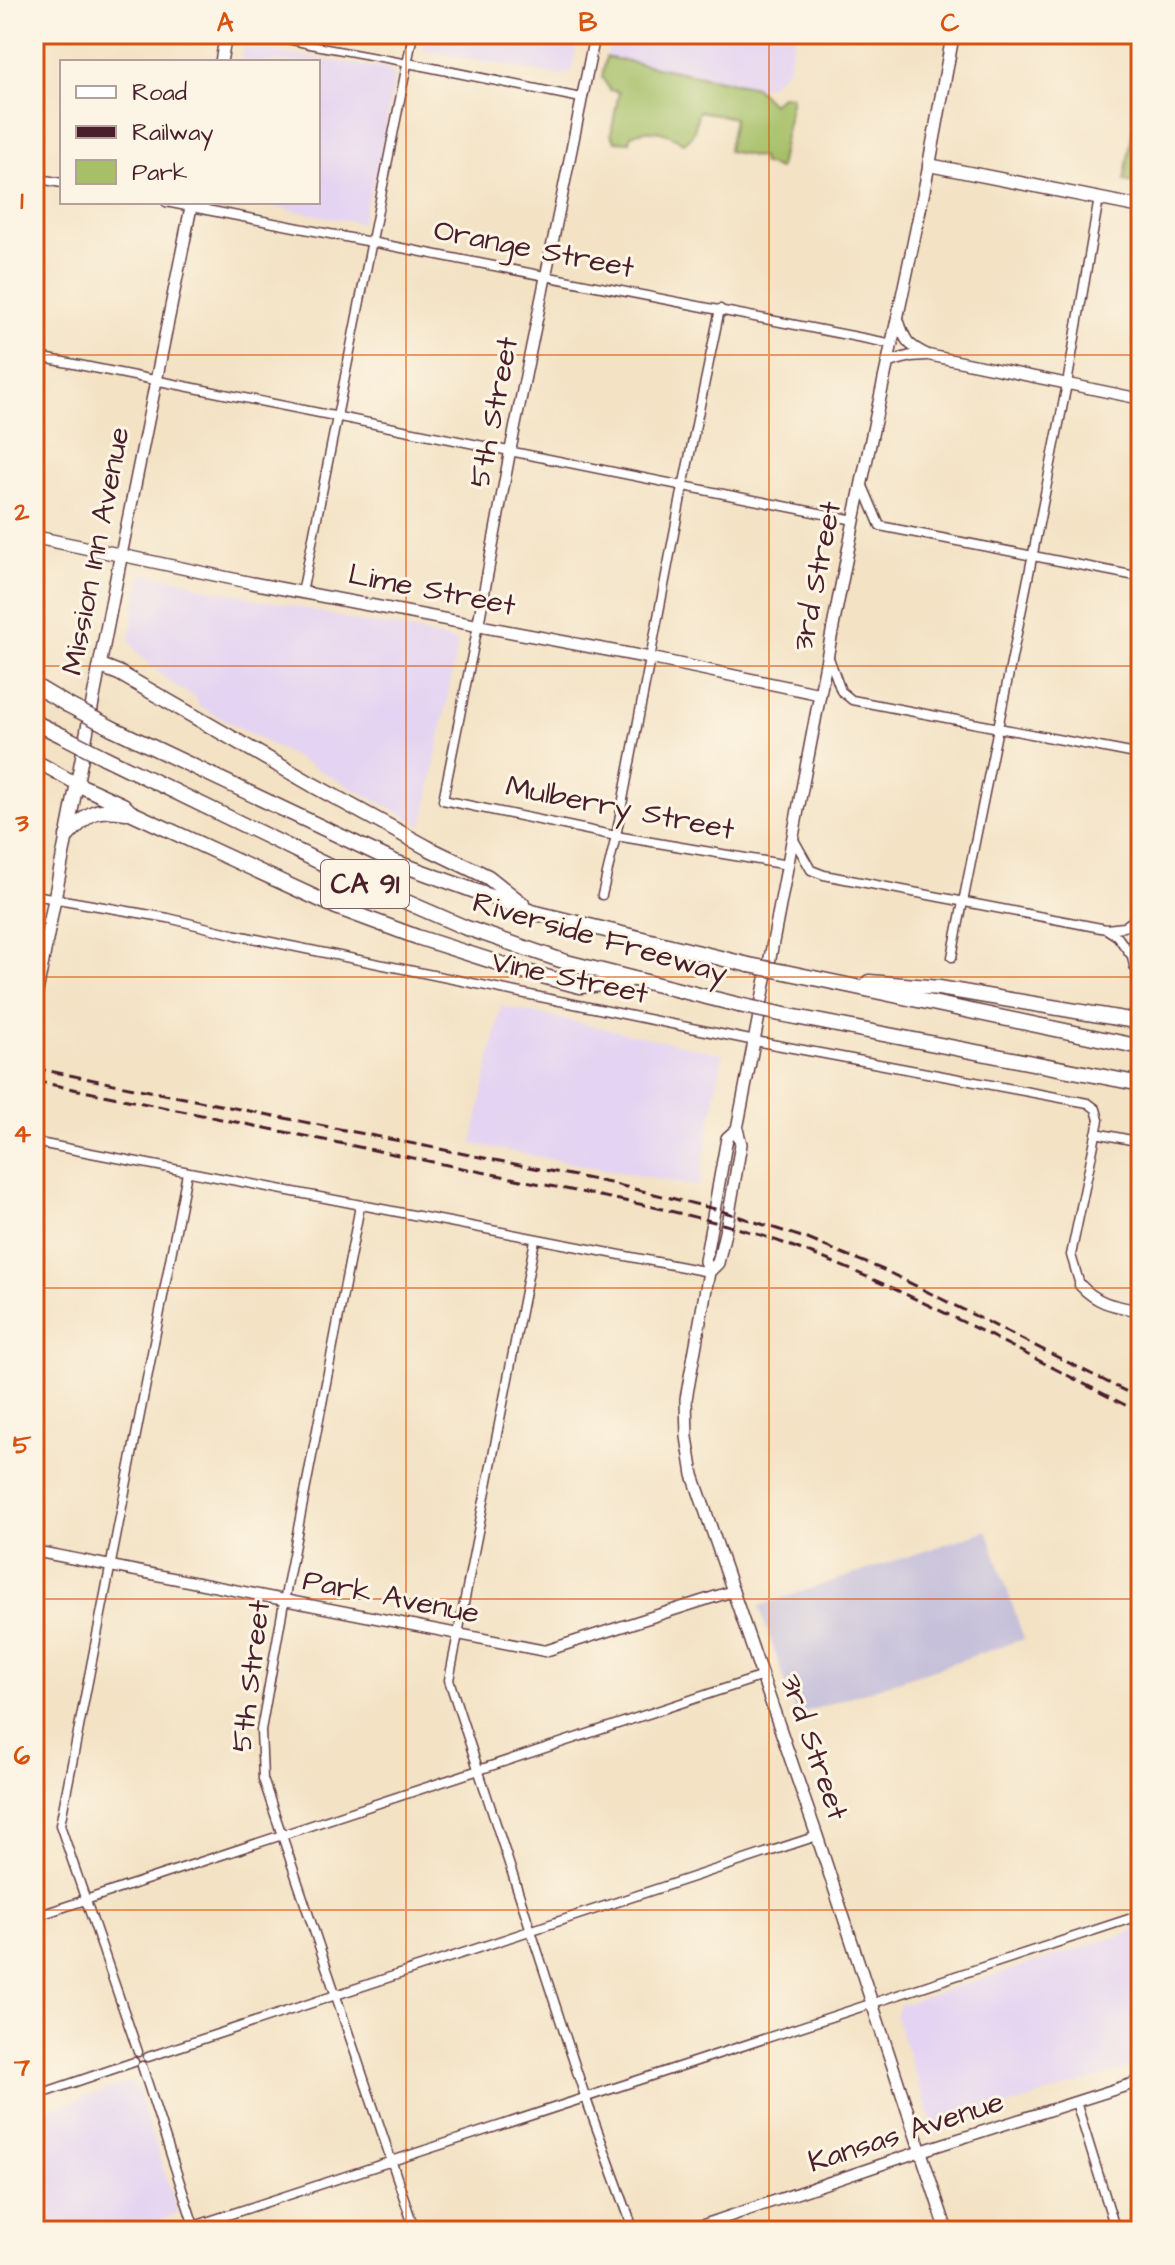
<svg xmlns="http://www.w3.org/2000/svg" width="1175" height="2265" font-family="'Architects Daughter',sans-serif">
	<style>
		.built { fill: #e4d3f2 }
		.industrial { fill: #c6c0da }
		.green { fill: #a6c067; stroke: #787049; stroke-width: 2 }
		.lines { fill: none; stroke-linecap: round; stroke-linejoin: round }
		.pedestrian-casing { stroke: #633c42; stroke-width: 9 }
		.minor-casing { stroke: #633c42; stroke-width: 11 }
		.tertiary-casing { stroke: #633c42; stroke-width: 13 }
		.secondary-casing { stroke: #633c42; stroke-width: 14 }
		.primary-casing { stroke: #633c42; stroke-width: 15 }
		.motorway-casing { stroke: #633c42; stroke-width: 17 }
		.pedestrian { stroke: #fff; stroke-width: 6 }
		.minor { stroke: #fff; stroke-width: 8 }
		.tertiary { stroke: #fff; stroke-width: 10 }
		.secondary { stroke: #fff; stroke-width: 11 }
		.primary { stroke: #fff; stroke-width: 12 }
		.motorway { stroke: #fff; stroke-width: 14 }
		.rail { stroke: #4a1f2b; stroke-width: 3; stroke-dasharray: 12 6; stroke-linecap: butt }
		.motorway-bridge-casing { stroke: #633c42; stroke-width: 17; stroke-linecap: butt }
		.motorway-bridge { stroke: #fff; stroke-width: 14 }
		.grid { fill: none; stroke: #d8530f; stroke-width: 2; stroke-opacity: 0.55 }
		.labels { text-anchor: middle; dominant-baseline: central; stroke-width: 6; stroke-linejoin: round; paint-order: stroke }
		.shield { fill: #fcf5e5; stroke: #7f5f63; stroke-width: 2 }
		.shield-label { font-size: 28px; font-weight: bold; fill: #4a1f2b }
		.street-label { font-size: 30px; fill: #4a1f2b; stroke: #fcf5e5 }
		.neatline { fill: none; stroke: #d8530f; stroke-width: 3 }
		.grid-label { font-size: 26px; text-anchor: middle; font-weight: bold; fill: #d8530f }
	</style>
	<rect width="100%" height="100%" fill="#fcf5e5"/>
	<filter id="ink" filterUnits="userSpaceOnUse"><feTurbulence type="fractalNoise" baseFrequency=".0125" numOctaves="2"/><feDisplacementMap in="SourceGraphic" scale="16" xChannelSelector="R" yChannelSelector="G"/><feConvolveMatrix kernelMatrix="1 2 1 2 8 2 1 2 1" color-interpolation-filters="sRGB"/></filter>
	<filter id="wash" filterUnits="userSpaceOnUse"><feTurbulence type="fractalNoise" baseFrequency=".006" numOctaves="4" result="noise"/><feDisplacementMap in="SourceGraphic" scale="32" xChannelSelector="R" yChannelSelector="G"/><feGaussianBlur stdDeviation="1.8" result="paint"/><feColorMatrix in="noise" values="0 0 0 0 0 0 0 0 0 0 0 0 0 0 0 0 0 1.4 0 .05"/><feComposite in="paint" operator="in"/></filter>
	<g filter="url(#wash)">
		<rect width="100%" height="100%" fill="#f3e2c4"/>
		<path class="built" d="M 424,34 L 579,34 L 571,73 L 560,76 L 423,50 Z
			M 611,34 L 795,34 L 788,69 L 767,87 L 755,87 L 606,57 Z
			M 243,47 L 389,70 L 393,74 L 394,79 L 380,158 L 361,223 L 247,202 L 318,202 L 318,62 L 241,62 Z
			M 146,574 L 182,580 L 203,588 L 247,596 L 259,601 L 277,602 L 365,623 L 398,627 L 458,642 L 423,826 L 199,706 L 196,698 L 174,685 L 142,658 L 129,641 L 141,577 Z
			M 501,1006 L 723,1054 L 699,1187 L 472,1144 Z
			M 1141,1929 L 1141,2064 L 943,2127 L 937,2126 L 932,2122 L 895,2016 L 900,2005 Z
			M 130,2082 L 137,2088 L 178,2214 L 126,2231 L 34,2231 L 34,2114 Z"/>
		<path class="industrial" d="M 987,1530 L 1024,1639 L 796,1715 L 759,1606 Z"/>
		<path class="green" d="M 606,57 L 755,87 L 772,104 L 781,96 L 792,96 L 779,169 L 762,163 L 762,158 L 728,151 L 734,118 L 699,111 C 695,123 696,137 683,143 C 667,131 649,127 631,135 L 630,142 L 615,141 L 611,134 L 619,92 L 610,90 L 602,77 Z
			M 1141,85 L 1141,184 L 1124,181 Z"/>
	</g>
	<g filter="url(#ink)">
		<g class="lines">
			<g class="pedestrian-casing">
				<path id="pedestrian" d="M 262,34 L 310,45 L 408,63"/>
			</g>
			<g class="minor-casing">
				<path id="minor" d="M 408,63 L 581,98
					M 34,178 L 62,183
					M 166,202 L 893,344
					M 34,356 L 854,520
					M 863,486 L 880,526 L 1141,577
					M 302,593 L 413,34
					M 478,625 L 443,800 L 616,836 L 788,865
					M 828,655 L 841,691 L 852,700 L 1141,755
					M 793,838 L 811,870 L 824,875 L 1106,929 L 1124,927 L 1139,916
					M 34,895 L 168,918 L 237,935 L 755,1041 L 1088,1103 L 1096,1109 L 1099,1120 L 1071,1255 L 1080,1285
					M 602,895 L 616,836 L 681,497 L 720,309
					M 1141,906 C 1137,926 1123,961 1141,976
					M 1106,929 L 1117,936 L 1131,955
					M 952,957 L 1067,384 L 1099,198
					M 1096,1133 L 1141,1142
					M 34,1142 L 709,1272
					M 360,1206 L 286,1591 L 261,1730 L 263,1779 L 415,2231
					M 535,1240 L 449,1680 L 585,2096 L 634,2231
					M 34,1917 L 763,1676
					M 138,2052 L 60,1825 L 187,1173
					M 148,2057 L 817,1836
					M 142,2066 L 194,2226
					M 34,2096 L 134,2062
					M 1076,2102 L 1116,2231
					M 179,2231 L 1141,1915"/>
			</g>
			<g class="tertiary-casing">
				<path id="tertiary" d="M 898,319 C 905,341 907,345 928,355 L 1141,399
					M 889,362 L 911,356 L 926,355
					M 478,625 L 510,452 L 595,34
					M 1080,1285 C 1099,1305 1115,1306 1141,1311
					M 34,1551 L 545,1651 L 733,1591
					M 686,2231 L 921,2151 L 1141,2081"/>
			</g>
			<g class="secondary-casing">
				<path id="secondary" d="M 221,62 L 226,34
					M 192,202 L 121,555 L 252,583 L 650,658 L 820,694
					M 737,1129 L 727,1138 L 705,1261 L 709,1272 L 686,1399 L 687,1437 L 693,1475 L 817,1836 L 947,2231
					M 709,1272 L 718,1263 L 728,1219 L 741,1144 L 737,1129 C 777,927 813,723 854,521 C 878,402 906,284 929,165"/>
			</g>
			<g class="primary-casing">
				<path id="primary" d="M 953,34 L 929,165 L 1141,207
					M 34,537 L 121,555 L 34,1005
					M 34,760 L 77,784"/>
			</g>
			<g class="motorway-casing">
				<path id="motorway" d="M 101,666 L 119,673 L 313,785 L 428,848 L 488,877 L 522,904
					M 34,685 L 66,704
					M 34,722 L 63,736
					M 112,728 L 395,862 L 483,894 L 532,912 L 749,965
					M 104,757 L 365,884 L 464,927 L 566,962 L 739,1005
					M 77,784 L 123,805 L 130,812 L 336,907 L 417,937 L 523,971 L 580,986 L 626,982
					M 67,836 C 89,813 93,807 126,812
					M 785,972 L 1141,1047
					M 869,982 L 939,988 L 1141,1022
					M 780,1014 L 1141,1084"/>
			</g>
			<use href="#pedestrian" class="pedestrian"/>
			<use href="#minor" class="minor"/>
			<use href="#tertiary" class="tertiary"/>
			<use href="#secondary" class="secondary"/>
			<use href="#primary" class="primary"/>
			<use href="#motorway" class="motorway"/>
			<path class="rail" d="M 34,1068 L 610,1183 L 715,1209 L 805,1238 L 886,1271 L 1141,1399
				M 34,1081 L 654,1207 C 697,1218 741,1227 783,1243 C 907,1288 1024,1354 1141,1413"/>
			<g class="motorway-bridge-casing">
				<path id="motorway-bridge" d="M 66,704 L 112,728
					M 63,736 L 104,757
					M 749,965 L 785,972
					M 739,1005 L 780,1014"/>
			</g>
			<use href="#motorway-bridge" class="motorway-bridge"/>
		</g>
	</g>
	<path class="grid" d="M 406,34 L 406,2231M 769,34 L 769,2231M 34,355 L 1141,355M 34,666 L 1141,666M 34,977 L 1141,977M 34,1288 L 1141,1288M 34,1599 L 1141,1599M 34,1910 L 1141,1910"/>
	<g class="labels">
		<rect class="shield" x="321" y="860" width="88" height="48" rx="6"/>
		<g class="shield-label">
			<text x="365" y="884">CA 91</text>
		</g>
		<g class="street-label">
			<text transform="translate(534 249) rotate(11)">Orange Street</text>
			<text transform="translate(494 412) rotate(-79)">5th Street</text>
			<text transform="translate(96 551) rotate(-79)">Mission Inn Avenue</text>
			<text transform="translate(817 576) rotate(-79)">3rd Street</text>
			<text transform="translate(432 590) rotate(11)">Lime Street</text>
			<text transform="translate(620 808) rotate(11)">Mulberry Street</text>
			<text transform="translate(600 938) rotate(16)">Riverside Freeway</text>
			<text transform="translate(570 978) rotate(12)">Vine Street</text>
			<text transform="translate(391 1597) rotate(11)">Park Avenue</text>
			<text transform="translate(251 1676) rotate(-83)">5th Street</text>
			<text transform="translate(814 1747) rotate(71)">3rd Street</text>
			<text transform="translate(906 2132) rotate(-18)">Kansas Avenue</text>
		</g>
	</g>
	<rect width="1175" height="2265" fill="none" stroke="#fcf5e5" stroke-width="88"/>
	<rect x="60" y="60" width="260" height="144" fill="#fcf5e5" stroke="#b59f9b" stroke-width="2"/>
	<rect x="76" y="86" width="40" height="12" fill="#ffffff" stroke="#b59f9b" stroke-width="2"/>
	<text x="132" y="100" font-size="24" fill="#4a1f2b">Road</text>
	<rect x="76" y="126" width="40" height="12" fill="#4a1f2b" stroke="#b59f9b" stroke-width="2"/>
	<text x="132" y="140" font-size="24" fill="#4a1f2b">Railway</text>
	<rect x="76" y="160" width="40" height="24" fill="#a6c067" stroke="#b59f9b" stroke-width="2"/>
	<text x="132" y="180" font-size="24" fill="#4a1f2b">Park</text>
	<rect x="44" y="44" width="1087" height="2177" class="neatline"/>
	<g class="grid-label">
		<text x="225" y="31">A</text>
		<text x="588" y="31">B</text>
		<text x="950" y="31">C</text>
		<text x="22" y="209">1</text>
		<text x="22" y="520">2</text>
		<text x="22" y="831">3</text>
		<text x="22" y="1142">4</text>
		<text x="22" y="1453">5</text>
		<text x="22" y="1764">6</text>
		<text x="22" y="2075">7</text>
	</g>
</svg>
